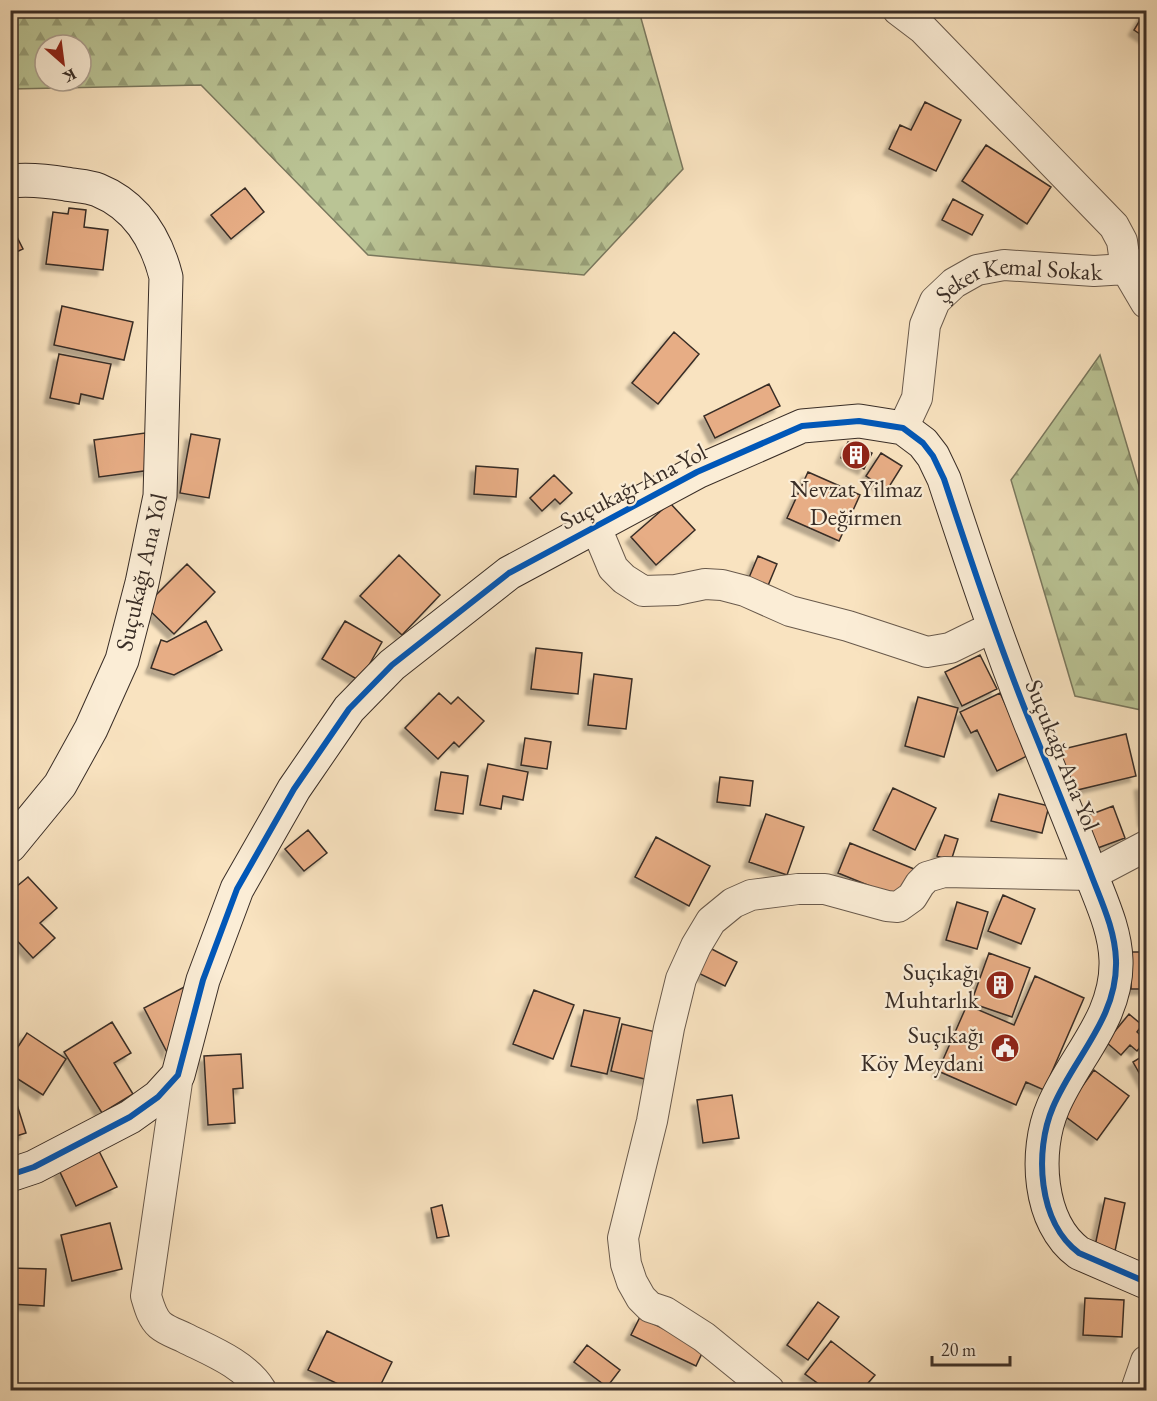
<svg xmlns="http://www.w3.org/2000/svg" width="1157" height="1401" font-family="'EB Garamond',serif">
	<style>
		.forest { fill: url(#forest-firs); stroke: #7a785e; stroke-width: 1.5; fill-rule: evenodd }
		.building { fill: #e7ad85; stroke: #392d26; stroke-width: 1.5; filter: url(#shadow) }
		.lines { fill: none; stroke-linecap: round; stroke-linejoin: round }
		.street-casing { stroke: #695a4c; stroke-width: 32 }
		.secondary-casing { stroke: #392d26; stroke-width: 35 }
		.street { stroke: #fbedd6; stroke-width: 30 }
		.secondary { stroke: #fbedd6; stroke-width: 33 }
		.cycleway-casing { stroke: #fbedd6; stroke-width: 10 }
		.cycleway { stroke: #0057b8; stroke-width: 6 }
		.labels { text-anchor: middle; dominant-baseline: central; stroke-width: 4.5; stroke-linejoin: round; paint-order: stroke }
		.street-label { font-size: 24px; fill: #392d26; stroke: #fbedd6 }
		.poi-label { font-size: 24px; fill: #392d26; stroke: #fbedd6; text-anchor: end }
	</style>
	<defs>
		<pattern id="forest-firs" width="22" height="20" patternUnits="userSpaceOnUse" patternTransform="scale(1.5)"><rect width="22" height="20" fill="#bac495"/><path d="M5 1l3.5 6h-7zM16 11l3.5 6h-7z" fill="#98a079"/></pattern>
		<filter id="shadow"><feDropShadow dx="-5.5" dy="5.5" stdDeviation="1.5" flood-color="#0004"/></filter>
	</defs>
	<rect width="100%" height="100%" fill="#f9e3c0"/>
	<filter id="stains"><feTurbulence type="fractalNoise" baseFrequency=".00333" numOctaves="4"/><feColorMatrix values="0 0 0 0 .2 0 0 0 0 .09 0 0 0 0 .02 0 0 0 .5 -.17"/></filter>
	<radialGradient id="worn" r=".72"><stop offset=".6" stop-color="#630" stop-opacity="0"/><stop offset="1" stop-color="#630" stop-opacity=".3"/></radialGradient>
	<path class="forest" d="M 10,11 L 639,11 L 683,169 L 584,275 L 368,255 L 201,85 L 11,89 ZM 45,45 L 81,45 L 81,81 L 45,81 Z
		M 1100,355 L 1146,509 L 1146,711 L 1075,696 L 1011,480 Z"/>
	<path class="building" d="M 1146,10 L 1146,38 L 1134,30 Z
		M 925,102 L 961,120 L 936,171 L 889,149 L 900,125 L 911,130 Z
		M 986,145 L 1051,187 L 1027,224 L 962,181 Z
		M 245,188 L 264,212 L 231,239 L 211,215 Z
		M 953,199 L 983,215 L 972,235 L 942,220 Z
		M 69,208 L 86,210 L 84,227 L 108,230 L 103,270 L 46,264 L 53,212 L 68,214 Z
		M 10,223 L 23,249 L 10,255 Z
		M 62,306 L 133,322 L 124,360 L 54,345 Z
		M 674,332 L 699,354 L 658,404 L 632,383 Z
		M 59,354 L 111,364 L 103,399 L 81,394 L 79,404 L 50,398 Z
		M 769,384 L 780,406 L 715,438 L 704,416 Z
		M 145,433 L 151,470 L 99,477 L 94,440 Z
		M 191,434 L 220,439 L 209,498 L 180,493 Z
		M 848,442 L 872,453 L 864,469 L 841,458 Z
		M 881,453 L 902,466 L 887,490 L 866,476 Z
		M 476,466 L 518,469 L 516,497 L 474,494 Z
		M 808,472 L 860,495 L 839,541 L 787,518 Z
		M 554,475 L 572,493 L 560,504 L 555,499 L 542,511 L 530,498 Z
		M 670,503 L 695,530 L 656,565 L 631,537 Z
		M 399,555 L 440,595 L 402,635 L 360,596 Z
		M 758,556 L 777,564 L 767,588 L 748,580 Z
		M 187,564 L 215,592 L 174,634 L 145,606 Z
		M 206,621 L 222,650 L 174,675 L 151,668 L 161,640 L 167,642 Z
		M 345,621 L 382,642 L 360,681 L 322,659 Z
		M 536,648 L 582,653 L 578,694 L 531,689 Z
		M 980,655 L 997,689 L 962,706 L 945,672 Z
		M 594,674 L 632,679 L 626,729 L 588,725 Z
		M 439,693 L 451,704 L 458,697 L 484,721 L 459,747 L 454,742 L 438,759 L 405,728 Z
		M 1000,693 L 1029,755 L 997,771 L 977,730 L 971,733 L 960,712 Z
		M 918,697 L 958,708 L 944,757 L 905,746 Z
		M 1126,734 L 1136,776 L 1069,792 L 1059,750 Z
		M 525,738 L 551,742 L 547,769 L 521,765 Z
		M 488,764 L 528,772 L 523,800 L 503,796 L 501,809 L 480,805 Z
		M 441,772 L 468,776 L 463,814 L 435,810 Z
		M 720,777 L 753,781 L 750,806 L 717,802 Z
		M 1146,784 L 1146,821 L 1144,821 L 1140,785 Z
		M 893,788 L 936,808 L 915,850 L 873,830 Z
		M 999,794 L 1049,806 L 1042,833 L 991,821 Z
		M 1113,806 L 1125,838 L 1095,849 L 1084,817 Z
		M 766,814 L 804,827 L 787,875 L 749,862 Z
		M 308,830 L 327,853 L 304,871 L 285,849 Z
		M 945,835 L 958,839 L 951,861 L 937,856 Z
		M 656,837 L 710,866 L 689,906 L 635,877 Z
		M 850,843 L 914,869 L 902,899 L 838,873 Z
		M 28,877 L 57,908 L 40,923 L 55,938 L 33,958 L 10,933 L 10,892 Z
		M 1003,895 L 1035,909 L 1021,944 L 988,931 Z
		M 957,902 L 988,912 L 977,949 L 946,940 Z
		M 704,945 L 737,962 L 725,986 L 692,970 Z
		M 1132,952 L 1146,952 L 1146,989 L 1131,989 Z
		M 989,953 L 1030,968 L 1012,1017 L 971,1003 Z
		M 1035,976 L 1084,998 L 1044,1090 L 1026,1082 L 1016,1105 L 938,1071 L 967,1005 L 1014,1025 Z
		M 190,984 L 168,1054 L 144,1008 Z
		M 534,990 L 574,1005 L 553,1059 L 513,1044 Z
		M 584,1010 L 620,1018 L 607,1074 L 571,1066 Z
		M 1129,1014 L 1142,1025 L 1137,1032 L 1146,1040 L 1137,1051 L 1130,1045 L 1121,1055 L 1106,1042 Z
		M 112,1022 L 131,1053 L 114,1063 L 133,1094 L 102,1113 L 64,1052 Z
		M 622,1024 L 660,1033 L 649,1080 L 611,1071 Z
		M 27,1033 L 66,1059 L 43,1095 L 10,1074 L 10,1059 Z
		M 241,1054 L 243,1088 L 233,1089 L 235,1123 L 208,1125 L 204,1056 Z
		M 1146,1054 L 1146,1085 L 1133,1062 Z
		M 1094,1070 L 1129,1096 L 1097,1140 L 1062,1114 Z
		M 13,1092 L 26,1133 L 10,1138 L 10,1093 Z
		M 732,1095 L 739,1138 L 703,1143 L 697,1100 Z
		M 99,1151 L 117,1187 L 76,1206 L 59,1170 Z
		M 1105,1198 L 1125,1203 L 1115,1251 L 1095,1246 Z
		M 442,1205 L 449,1236 L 437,1238 L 431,1208 Z
		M 110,1223 L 122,1269 L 72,1281 L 61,1235 Z
		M 10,1268 L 46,1269 L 44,1306 L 10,1304 Z
		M 1085,1298 L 1124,1300 L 1122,1337 L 1083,1335 Z
		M 818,1302 L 839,1317 L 808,1360 L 787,1345 Z
		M 640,1317 L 704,1349 L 696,1366 L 631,1335 Z
		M 327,1331 L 392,1362 L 378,1390 L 351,1390 L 308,1370 Z
		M 831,1341 L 875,1375 L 862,1390 L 827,1390 L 805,1374 Z
		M 587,1345 L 620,1370 L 607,1387 L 574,1362 Z"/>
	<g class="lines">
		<g class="street-casing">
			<g id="street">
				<path d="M 898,10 L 923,29 L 1114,226 L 1122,241 L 1126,269 L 1143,264"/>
				<path id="s1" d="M 903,428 L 917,398 L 925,325 L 935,301 L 954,283 L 977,270 L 1004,265 L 1094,271 L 1126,269 L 1146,303"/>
				<path d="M 595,525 L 613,568 L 624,579 L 643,591 L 676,590 L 705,584 L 722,585 L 745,591 L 790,611 L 848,626 L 927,652 L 950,648 L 993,627"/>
				<path d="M 178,1075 L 146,1296 C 149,1306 152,1318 160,1325 C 167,1331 177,1334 185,1338 C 211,1351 245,1364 261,1390"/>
				<path d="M 769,1390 L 704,1337 L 665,1312 L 650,1307 L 641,1298 L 632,1282 L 626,1264 L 623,1238 L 652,1121 L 669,1028 L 681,979 L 696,946 L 711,921 L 733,903 L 751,895 L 798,889 L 825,889 L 887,906 L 898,907 L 912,897 L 920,884 L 927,877 L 944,872 L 1091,875 L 1146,846"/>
				<path d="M 1136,1390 L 1146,1361"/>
			</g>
		</g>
		<g class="secondary-casing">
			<path id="secondary" d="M 10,181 C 28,179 48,181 66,184 C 76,186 88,186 98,190 C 137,206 156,238 166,277 L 160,496 L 142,583 L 122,660 L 91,729 L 60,785 L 10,846
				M 10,1175 L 34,1167 L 130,1117 L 158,1097 L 178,1075 L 203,980 L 237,889 L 294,789 L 349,709 L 392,665 L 509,573 L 697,472 L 802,426 L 859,421 L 903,428 L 923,443 L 933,456 L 944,479 C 971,561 998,642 1030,722 C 1050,771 1070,820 1089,869 C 1100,899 1115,928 1116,960 C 1118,1018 1074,1057 1053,1107 C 1034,1151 1038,1223 1079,1253 L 1146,1282"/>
		</g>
		<use href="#street" class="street"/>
		<use href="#secondary" class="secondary"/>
		<g class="cycleway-casing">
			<path id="cycleway" d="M 10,1175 L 34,1167 L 130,1117 L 158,1097 L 178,1075 L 203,980 L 237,889 L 294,789 L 349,709 L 392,665 L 509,573 L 697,472 L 802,426 L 859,421 L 903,428 L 923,443 L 933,456 L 944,479 C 971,561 998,642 1030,722 C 1050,771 1070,820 1089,869 C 1100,899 1115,928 1116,960 C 1118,1018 1074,1057 1053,1107 C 1034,1151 1038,1223 1079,1253 L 1146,1282"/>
		</g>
		<use href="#cycleway" class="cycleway"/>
	</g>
	<defs>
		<g id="building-disc" transform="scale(1.5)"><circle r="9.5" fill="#8f2418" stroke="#fbedd6"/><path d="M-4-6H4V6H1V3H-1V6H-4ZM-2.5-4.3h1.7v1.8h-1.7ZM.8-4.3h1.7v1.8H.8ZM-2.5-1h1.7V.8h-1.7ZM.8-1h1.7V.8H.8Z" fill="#fff"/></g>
		<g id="civic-disc" transform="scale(1.5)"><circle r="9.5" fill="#8f2418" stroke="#fbedd6"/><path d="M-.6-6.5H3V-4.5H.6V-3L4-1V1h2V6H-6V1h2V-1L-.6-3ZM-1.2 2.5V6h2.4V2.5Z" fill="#fff"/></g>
	</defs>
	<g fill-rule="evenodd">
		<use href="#building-disc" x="856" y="455"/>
		<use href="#building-disc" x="1000" y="985"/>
		<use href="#civic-disc" x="1005" y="1048"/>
	</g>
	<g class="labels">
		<g class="street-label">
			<text stroke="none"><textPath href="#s1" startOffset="224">Şeker Kemal Sokak</textPath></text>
			<text transform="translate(633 486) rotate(-27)">Suçukağı Ana Yol</text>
			<text transform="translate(141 572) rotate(-77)">Suçukağı Ana Yol</text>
			<text transform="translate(1063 755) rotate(68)">Suçukağı Ana Yol</text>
		</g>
		<g class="poi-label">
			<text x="856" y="488" text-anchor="middle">Nevzat Yilmaz<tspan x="856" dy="28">Değirmen</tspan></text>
			<text x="979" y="971">Suçıkağı<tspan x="979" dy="28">Muhtarlık</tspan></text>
			<text x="984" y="1034">Suçıkağı<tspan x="984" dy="28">Köy Meydani</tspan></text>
		</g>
	</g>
	<rect width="1157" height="1401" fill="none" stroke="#f9e3c0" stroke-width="36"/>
	<rect x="12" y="12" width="1133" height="1377" fill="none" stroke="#392d26" stroke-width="3"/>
	<rect x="18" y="18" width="1121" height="1365" fill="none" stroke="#392d26" stroke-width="1.5"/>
	<g transform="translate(63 63) rotate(152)"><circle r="28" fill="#fbedd6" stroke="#ada090" stroke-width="1.5"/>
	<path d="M0-4.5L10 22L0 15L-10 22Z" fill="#8f2418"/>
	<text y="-9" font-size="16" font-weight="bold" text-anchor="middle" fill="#392d26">K</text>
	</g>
	<path d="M932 1356v9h78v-9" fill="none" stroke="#392d26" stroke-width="3"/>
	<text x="941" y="1356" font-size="18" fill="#392d26" stroke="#fbedd6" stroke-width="4.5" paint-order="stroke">20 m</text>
	<rect width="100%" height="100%" filter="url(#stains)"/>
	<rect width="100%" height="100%" fill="url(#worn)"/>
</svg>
